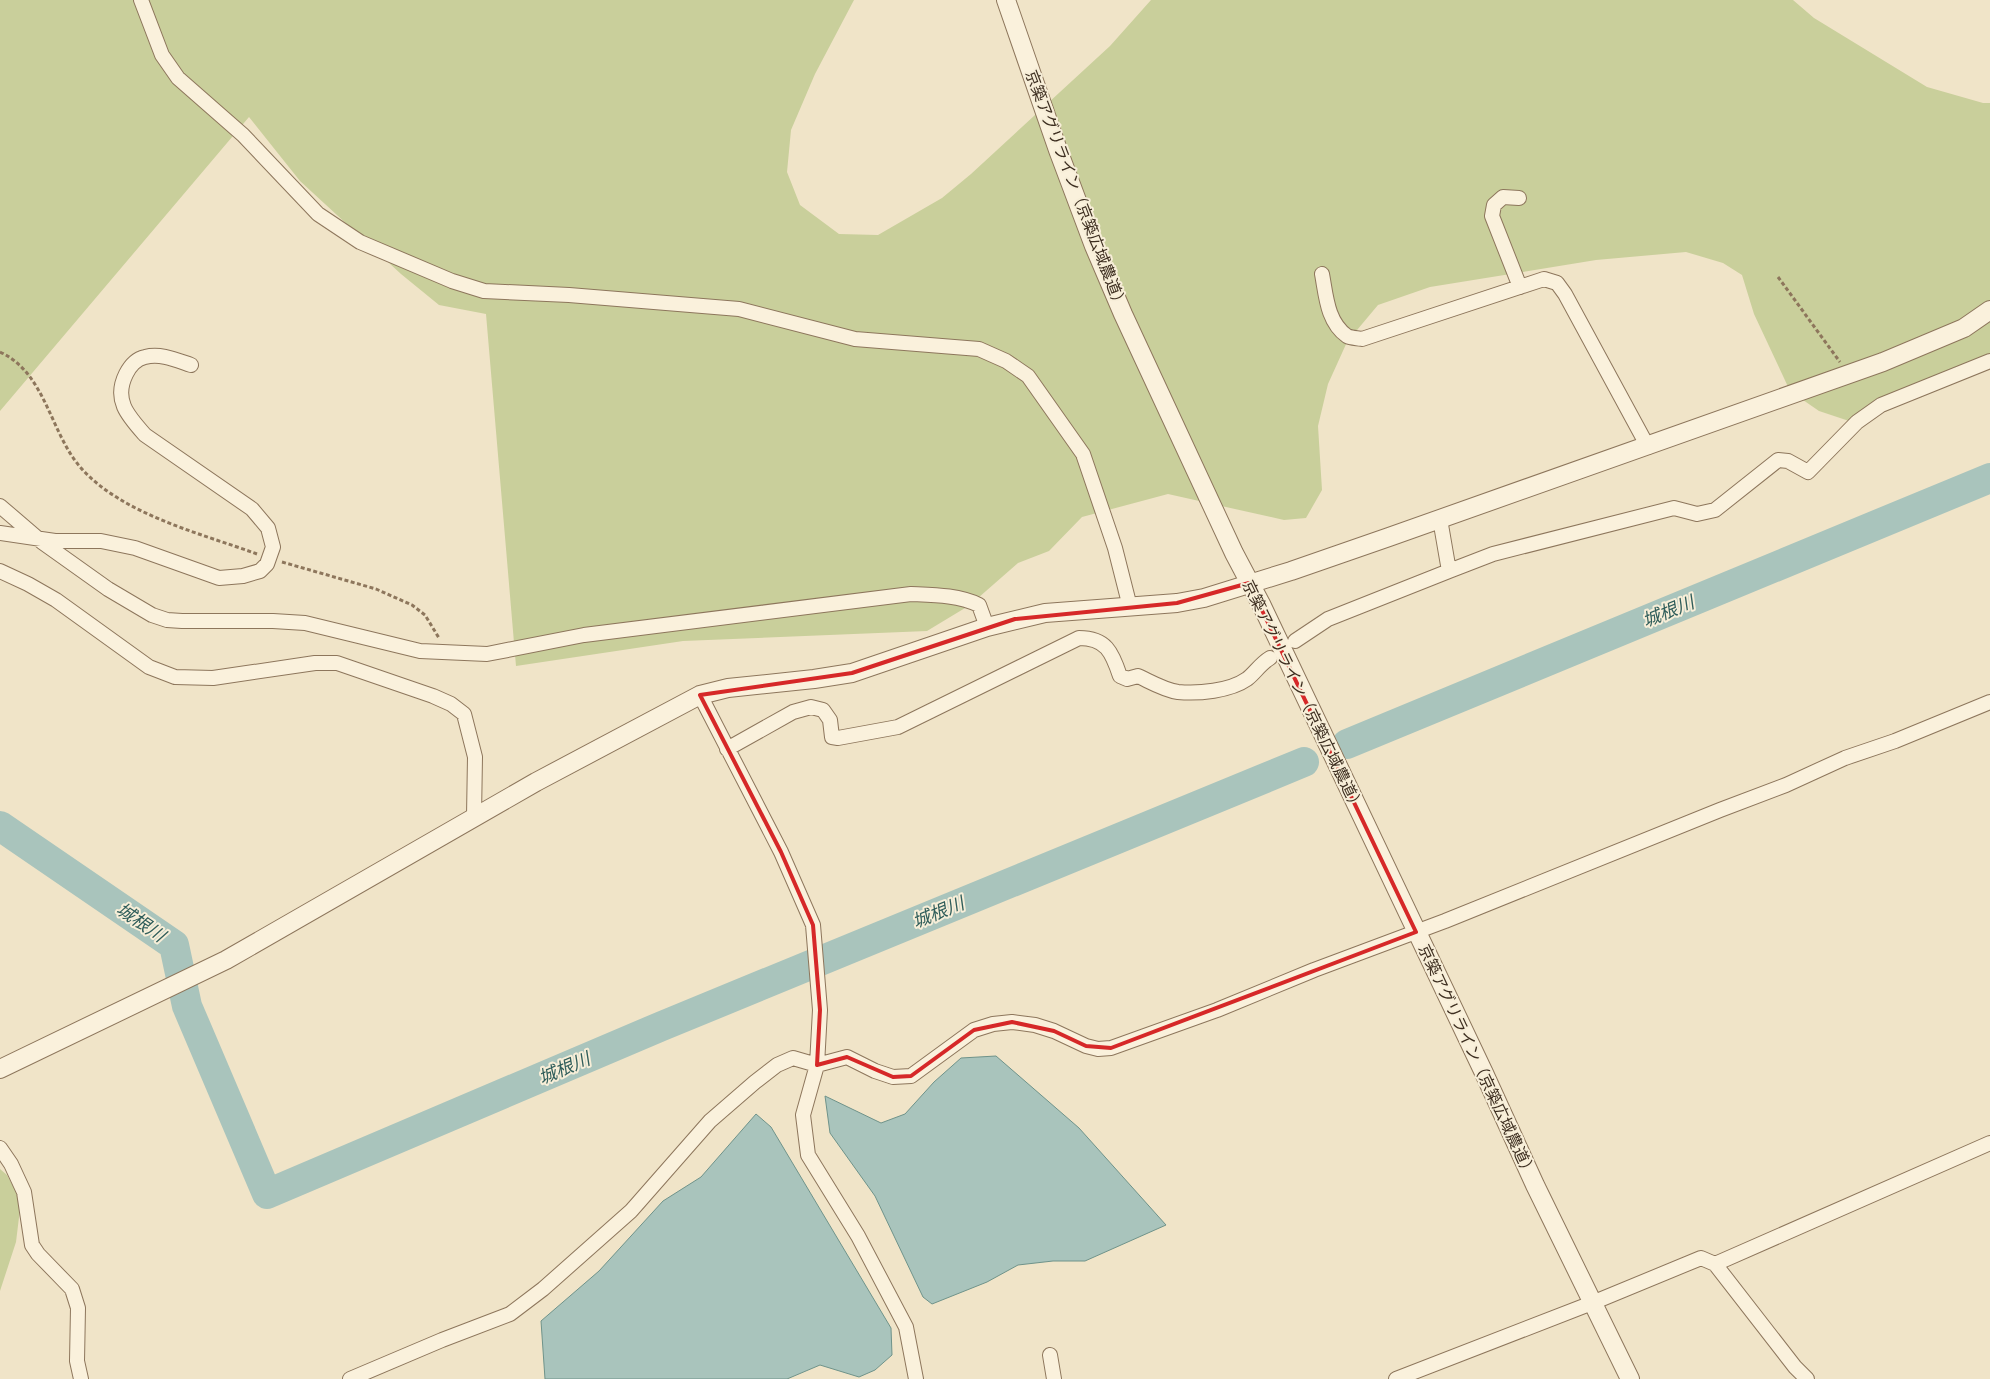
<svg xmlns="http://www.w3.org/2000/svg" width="1990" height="1379" font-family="'Roboto Serif','Noto Sans JP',serif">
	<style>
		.green { fill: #c9cf9b }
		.water { fill: #a9c4bc; stroke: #6f938a }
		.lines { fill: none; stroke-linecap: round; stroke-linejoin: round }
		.river { stroke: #a9c4bc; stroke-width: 30 }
		.minor-casing { stroke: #8d765c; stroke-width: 16 }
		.tertiary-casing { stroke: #8d765c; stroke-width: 20 }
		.path { stroke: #8d765c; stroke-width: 3; stroke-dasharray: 4 2.5; stroke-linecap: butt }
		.minor { stroke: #faf1dc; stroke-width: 14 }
		.tertiary { stroke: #faf1dc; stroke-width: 18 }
		.marked { fill: none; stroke: #d62828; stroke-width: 4; stroke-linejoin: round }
		.labels { text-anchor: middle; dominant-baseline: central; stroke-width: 4; stroke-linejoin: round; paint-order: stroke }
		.street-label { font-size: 16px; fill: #3d2e20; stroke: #f7eed8 }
		.water-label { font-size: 18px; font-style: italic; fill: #2f5d5a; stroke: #f7eed8 }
	</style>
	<rect width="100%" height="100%" fill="#f0e4c8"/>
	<path class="green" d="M 0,0 L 854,0 L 815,74 L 791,130 L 787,172 L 800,205 L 839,234 L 878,235 L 942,198 L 971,174 L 1110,46 L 1151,0 L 1793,0 L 1814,18 L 1927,87 L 1983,103 L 1990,103 L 1990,360 L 1939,387 L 1885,412 L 1852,422 L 1819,411 L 1790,391 L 1754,314 L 1742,275 L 1723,263 L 1686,252 L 1596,260 L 1430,287 L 1378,305 L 1347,342 L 1328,384 L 1318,426 L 1322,490 L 1306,518 L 1284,520 L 1168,494 L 1082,517 L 1049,551 L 1018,563 L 970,605 L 927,631 L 683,641 L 516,666 L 486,314 L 439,305 L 401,274 L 300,181 L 249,117 L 0,411 Z
		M 0,1169 L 7,1175 L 21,1201 L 16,1242 L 0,1291 Z"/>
	<path class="water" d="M 996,1056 L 1079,1128 L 1166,1225 L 1085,1261 L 1053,1261 L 1018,1265 L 987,1282 L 932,1304 L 923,1297 L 875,1196 L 830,1133 L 825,1096 L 881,1123 L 905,1114 L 934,1082 L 961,1058 Z
		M 756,1114 L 771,1127 L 891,1328 L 892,1355 L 875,1370 L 859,1377 L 820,1365 L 787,1379 L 545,1379 L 541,1321 L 599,1271 L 663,1201 L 701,1177 Z"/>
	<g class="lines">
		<path class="river" d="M 1347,744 L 1990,478
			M 0,826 L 174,945 L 187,1006 L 267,1194 L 662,1026 L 1304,762"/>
		<g class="minor-casing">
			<path id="minor" d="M 141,0 L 162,55 L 178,78 L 243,135 L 318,214 L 360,242 L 452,281 L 484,291 L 569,295 L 739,309 L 855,339 L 979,349 L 1006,361 L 1028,376 L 1083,454 L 1115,548 L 1130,607
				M 1519,198 L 1503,197 L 1494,205 L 1492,216 L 1520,287
				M 1322,274 C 1326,295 1327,322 1347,336 C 1351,338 1357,338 1362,339 L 1544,279 L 1557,283 L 1565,294 L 1648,447
				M 0,506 L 42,542 L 108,589 L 152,615 L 167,620 L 182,621 L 273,621 L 305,623 L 420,651 L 487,654 L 584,635 L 911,594 C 934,595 958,595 979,605 L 987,627
				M 0,533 L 55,541 L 101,541 L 135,548 L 219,578 L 243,576 L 260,571 L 267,564 L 273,547 L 268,528 L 252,509 L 145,435 C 128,416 113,400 126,374 C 130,366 136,359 145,357 C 161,353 176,360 191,365
				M 0,571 L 28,584 L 56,600 L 149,667 L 175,677 L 213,678 L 315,663 L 337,663 L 433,696 L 451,704 L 464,714 L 475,757 L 474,816
				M 1449,571 L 1493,554 L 1674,508 L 1697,514 L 1715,510 L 1778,460 L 1788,461 L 1808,472 L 1857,422 L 1881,405 L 1990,361
				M 1295,641 L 1328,619 L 1449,571 L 1440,519
				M 700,695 L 781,852 L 813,925 L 820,1010 L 817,1065 L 803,1115 L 808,1155 L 858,1236 L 906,1327 L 916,1379
				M 727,749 L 793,712 L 811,707 L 823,710 L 830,720 L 832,737 L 838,738 L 898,727 L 1079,638 C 1106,638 1112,652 1120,676 L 1127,679 L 1138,676 C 1151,682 1164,690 1178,692 C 1198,694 1230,691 1247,679 C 1255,673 1260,664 1270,658
				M 0,1148 L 11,1164 L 24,1192 L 32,1245 L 38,1254 L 72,1289 L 78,1308 L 77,1361 L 81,1379
				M 1715,1264 L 1990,1143
				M 1050,1355 L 1054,1379
				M 350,1379 L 442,1340 L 510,1314 L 543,1289 L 631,1211 L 710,1121 L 755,1082 L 777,1065 L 793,1058 L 817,1065 L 847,1057 L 875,1071 L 893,1077 L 911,1076 L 974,1030 L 993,1024 L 1012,1022 L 1035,1025 L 1054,1031 L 1086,1046 L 1098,1049 L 1111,1048 L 1217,1010 L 1314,970 L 1445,921 L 1720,810 L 1786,785 L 1845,758 L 1895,741 L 1990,702
				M 1396,1379 L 1592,1303 L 1701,1258 L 1715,1264 L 1795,1367 L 1807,1379"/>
		</g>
		<g class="tertiary-casing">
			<path id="tertiary" d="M 1006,0 L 1058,150 L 1094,246 L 1123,314 L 1234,553 L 1262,606 L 1484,1073 L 1535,1185 L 1630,1379
				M 0,1069 L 226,960 L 536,782 L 700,695 L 728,688 L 814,679 L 852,673 L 987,627 L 1045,613 L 1177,603 L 1204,598 L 1291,571 L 1389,537 L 1883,362 L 1964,328 L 1990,310"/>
		</g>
		<path class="path" d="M 1778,277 L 1840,362
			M 0,352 C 46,373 50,433 81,468 C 123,515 200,533 257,554
			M 282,562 L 376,589 L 412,605 L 425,615 L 439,638"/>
		<use href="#minor" class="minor"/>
		<use href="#tertiary" class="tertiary"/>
	</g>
	<path class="marked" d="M 1249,583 L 1416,932 L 1111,1048 L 1086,1046 L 1054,1031 L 1012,1022 L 974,1030 L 911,1076 L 893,1077 L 847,1057 L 817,1065 L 820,1010 L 813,925 L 781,852 L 700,695 L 852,673 L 1015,619 L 1177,603 Z"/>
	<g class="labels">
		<g class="street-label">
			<text transform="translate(1076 190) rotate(69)">京築アグリライン（京築広域農道）</text>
			<text transform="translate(1303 696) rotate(64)">京築アグリライン（京築広域農道）</text>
			<text transform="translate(1477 1061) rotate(65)">京築アグリライン（京築広域農道）</text>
		</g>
		<g class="water-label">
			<text transform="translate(1668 611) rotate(-22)">城根川</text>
			<text transform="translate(938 912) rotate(-22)">城根川</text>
			<text transform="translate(141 922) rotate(34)">城根川</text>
			<text transform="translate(564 1068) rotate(-23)">城根川</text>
		</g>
	</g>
</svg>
